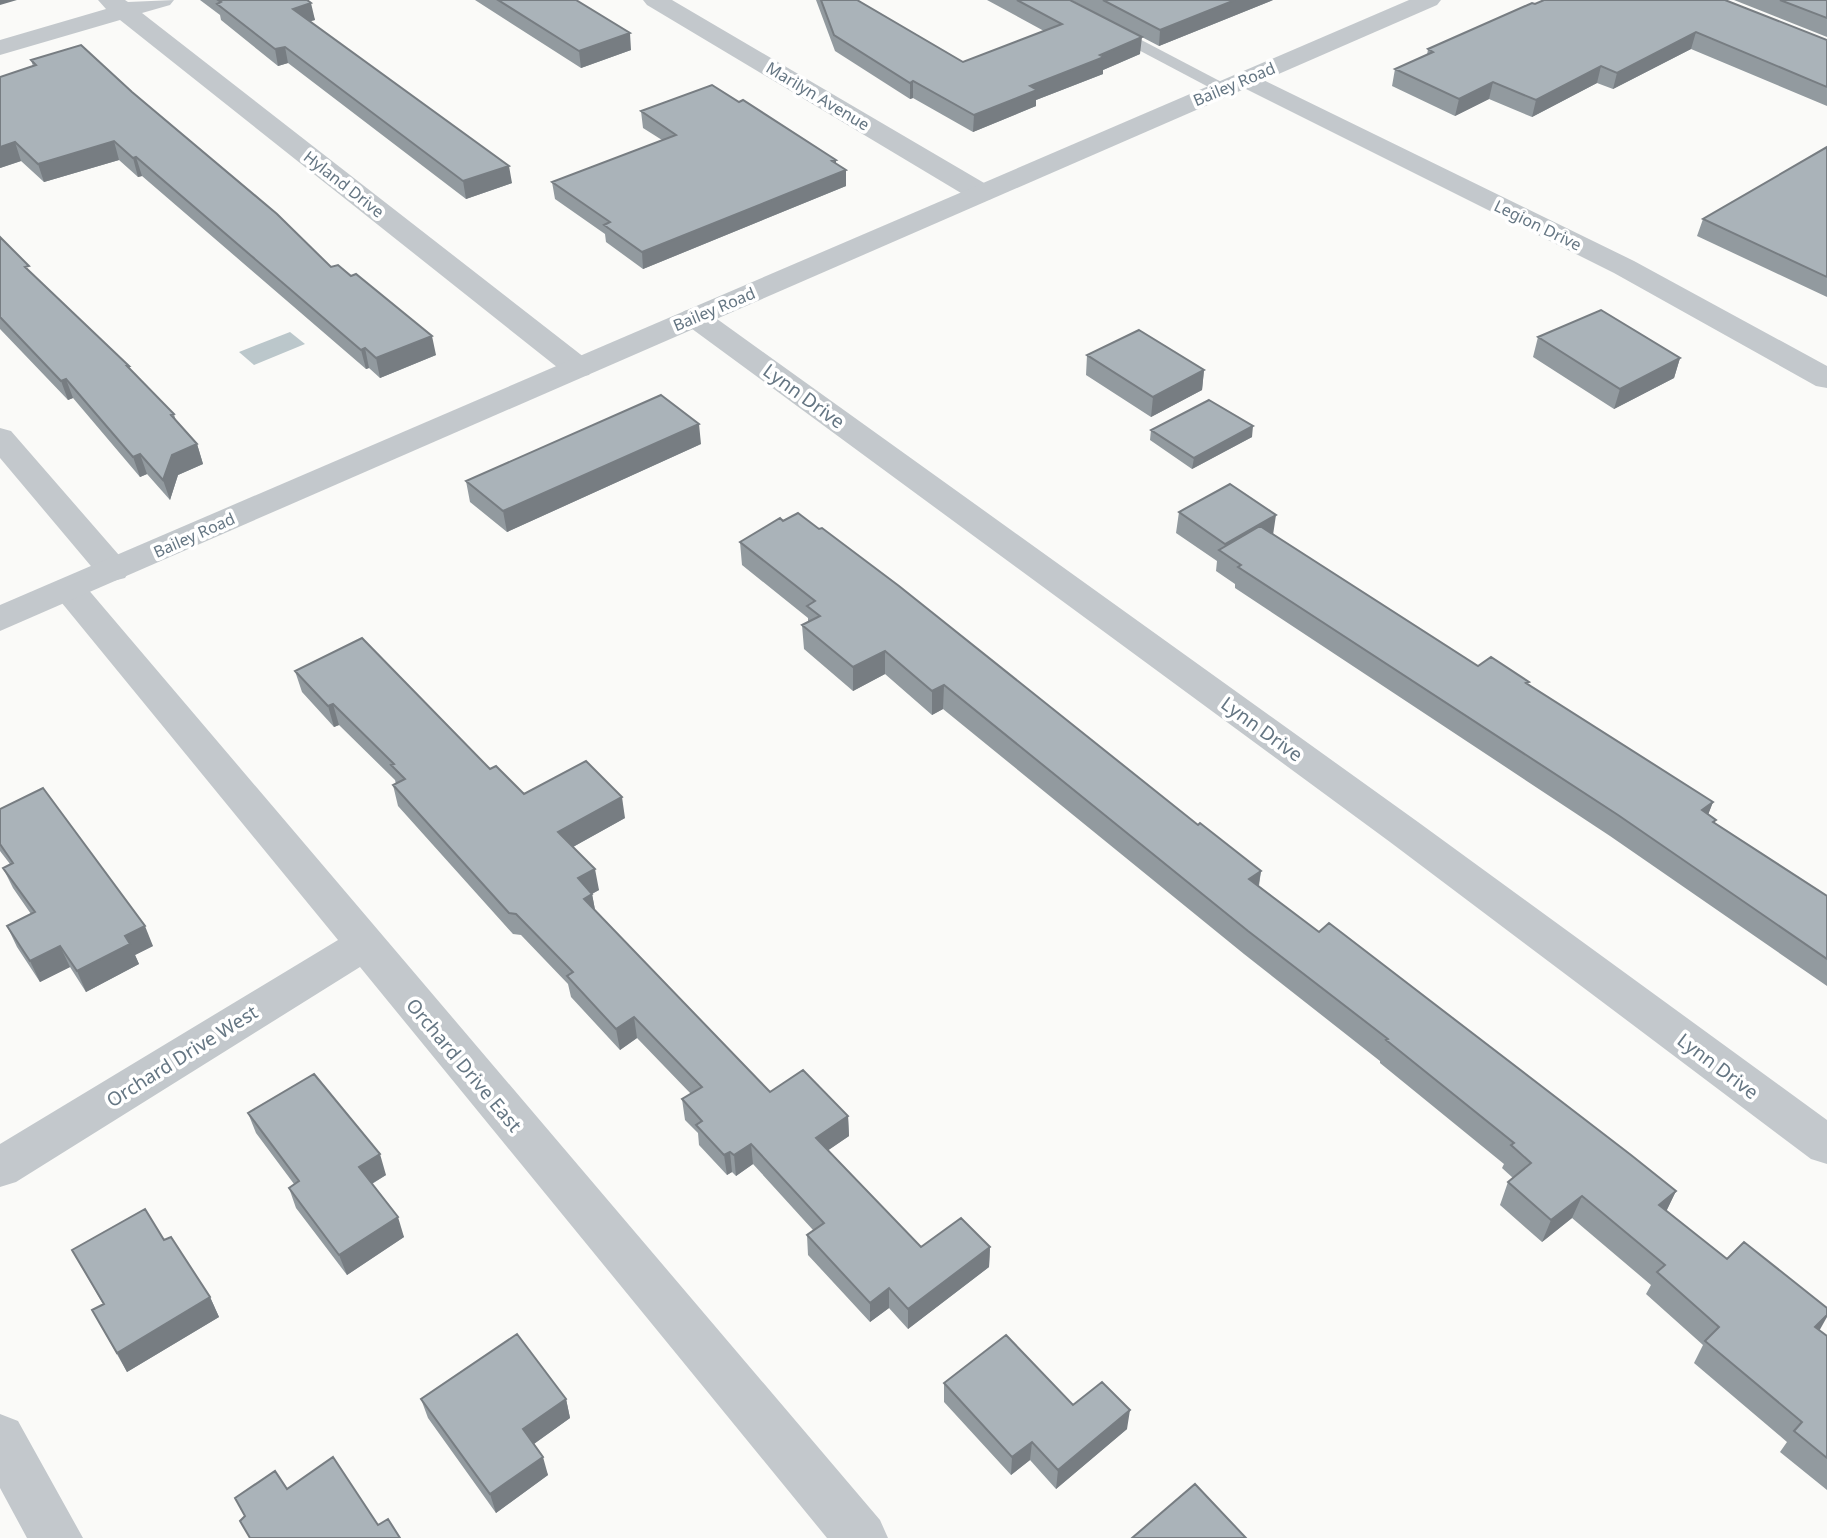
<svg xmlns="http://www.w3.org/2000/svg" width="1827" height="1538" font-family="'Noto Sans',sans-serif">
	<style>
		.water { fill: #bbc7cb }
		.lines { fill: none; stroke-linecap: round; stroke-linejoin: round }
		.service { fill: #c3c8cc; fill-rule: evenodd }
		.minor { fill: #c3c8cc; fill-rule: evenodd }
		.tertiary { fill: #c3c8cc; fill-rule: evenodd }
		.wall { fill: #929a9f }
		.shaded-wall { fill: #777d82 }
		.building { fill: #aab3b9; stroke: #777d82; stroke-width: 2 }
		.labels { text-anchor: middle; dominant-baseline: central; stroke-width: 7; stroke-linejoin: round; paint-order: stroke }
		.far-street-label { font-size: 16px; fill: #657683; stroke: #fff }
		.street-label { font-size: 19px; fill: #657683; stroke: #fff }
	</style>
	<rect width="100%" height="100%" fill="#fafaf8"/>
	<path class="water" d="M 290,332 L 305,344 L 254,365 L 239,352 Z"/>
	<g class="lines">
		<path class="service" d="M 1044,0 L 1065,0 L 1233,88 L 1224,93 L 1218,92 Z"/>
		<path class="minor" d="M 98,0 L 125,0 L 128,2 L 174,0 L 170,5 L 142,13 L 589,361 L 593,368 L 589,375 L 578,377 L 567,375 L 120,20 L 0,55 L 0,40 L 106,9 Z
			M 643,0 L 672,0 L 991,187 L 995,193 L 991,199 L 981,201 L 971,199 L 647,5 Z
			M 1245,71 L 1634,261 L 1827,366 L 1827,388 L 1816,386 L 1614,273 L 1236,84 L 1232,79 L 1236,74 Z
			M 695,308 L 706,311 L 1418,822 L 1827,1120 L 1827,1164 L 1811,1159 L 1390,842 L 684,323 L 680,317 L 684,311 Z
			M 0,428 L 11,431 L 125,562 L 130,570 L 125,578 L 113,581 L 101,578 L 0,458 Z
			M 69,578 L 81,581 L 880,1520 L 888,1538 L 827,1538 L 360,967 L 16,1182 L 0,1187 L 0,1144 L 338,940 L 57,597 L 51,589 L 57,581 Z
			M 0,1414 L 18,1421 L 83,1538 L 27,1538 L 0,1488 Z"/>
		<path class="tertiary" d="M 1409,0 L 1441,0 L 1437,5 L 0,631 L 0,605 Z"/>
	</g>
	<path class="wall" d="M 200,0 L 307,0 L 315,20 L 310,21 L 512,183 L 466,199 L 288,63 L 278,66 L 221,20 L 220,15 Z
		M 475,0 L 576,0 L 631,50 L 581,68 Z
		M 816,0 L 857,0 L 963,62 L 1044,31 L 987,0 L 1070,0 L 1140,54 L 1103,70 L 1103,74 L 1036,100 L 1036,106 L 973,132 L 913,98 L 910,99 L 835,51 Z
		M 1071,0 L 1273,0 L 1159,46 Z
		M 1734,0 L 1827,0 L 1827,37 Z
		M 1535,4 L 1827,40 L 1827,106 L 1691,49 L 1613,89 L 1597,83 L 1532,117 L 1489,99 L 1455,116 L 1392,86 L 1395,69 L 1427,55 L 1428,49 Z
		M 31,60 L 132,92 L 331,267 L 436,355 L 380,378 L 369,368 L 366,369 L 142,176 L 138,177 L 119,160 L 44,182 L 21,161 L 0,168 L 20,71 L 33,66 Z
		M 641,111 L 836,163 L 846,186 L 643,269 L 606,242 L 605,234 L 555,199 L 552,182 L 662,140 L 643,128 Z
		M 1827,147 L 1827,297 L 1697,236 L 1703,219 Z
		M 0,237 L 31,273 L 129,366 L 131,370 L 174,414 L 176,421 L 197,444 L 203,464 L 178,475 L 170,500 L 147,474 L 140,477 L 73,398 L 68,400 L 0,329 Z
		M 1538,337 L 1680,358 L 1674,378 L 1614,409 L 1533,357 Z
		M 1087,355 L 1204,370 L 1202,390 L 1151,417 L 1086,375 Z
		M 1151,430 L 1252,437 L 1192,469 L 1150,440 Z
		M 701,444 L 507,532 L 470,502 L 466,481 Z
		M 1179,512 L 1273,535 L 1478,666 L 1529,682 L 1528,685 L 1713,802 L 1708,814 L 1715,823 L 1827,896 L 1827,986 L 1610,836 L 1235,588 L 1235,584 L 1216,571 L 1217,561 L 1176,533 Z
		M 740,542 L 1198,825 L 1261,871 L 1259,886 L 1319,932 L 1676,1191 L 1666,1211 L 1827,1336 L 1827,1490 L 1780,1452 L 1787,1442 L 1694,1363 L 1703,1345 L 1646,1294 L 1651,1285 L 1572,1218 L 1542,1242 L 1500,1205 L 1508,1182 L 1513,1178 L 1502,1168 L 1504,1164 L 1380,1063 L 1380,1061 L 1244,954 L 943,709 L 932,715 L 885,674 L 853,691 L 804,649 L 802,625 L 808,622 L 808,618 L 742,565 Z
		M 295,671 L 490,769 L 524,794 L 625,818 L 573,847 L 599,890 L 592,894 L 595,910 L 770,1092 L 848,1116 L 849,1136 L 828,1150 L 921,1247 L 990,1247 L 989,1267 L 908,1329 L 889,1308 L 870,1322 L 808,1255 L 807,1235 L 813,1230 L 753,1164 L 736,1176 L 732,1172 L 727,1175 L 699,1145 L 698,1133 L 685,1120 L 682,1099 L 691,1094 L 637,1038 L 620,1050 L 571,997 L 568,984 L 521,935 L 513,934 L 398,806 L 393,785 L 396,784 L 395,780 L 339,725 L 334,727 L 302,692 Z
		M 0,809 L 153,946 L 135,955 L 139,964 L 86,992 L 70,967 L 40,982 L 17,947 L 7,926 L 31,914 L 13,888 L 3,868 L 10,864 L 0,851 Z
		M 248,1113 L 386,1175 L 372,1184 L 404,1237 L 347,1275 L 296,1208 L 289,1188 L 294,1184 L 256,1133 Z
		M 164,1240 L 210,1297 L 219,1317 L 127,1372 L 92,1310 L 103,1304 L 72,1250 Z
		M 944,1383 L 1073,1405 L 1127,1429 L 1056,1489 L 1030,1460 L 1011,1475 L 944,1402 Z
		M 421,1399 L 566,1399 L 570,1418 L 534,1444 L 548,1475 L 496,1513 L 428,1418 Z"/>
	<path class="shaded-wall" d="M 0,0 L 17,0 L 0,5 Z
		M 1235,0 L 1273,0 L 1159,46 L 1160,30 Z
		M 311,3 L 315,20 L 296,25 L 293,9 Z
		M 1696,32 L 1691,49 L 1613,89 L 1617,73 Z
		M 630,33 L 631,50 L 581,68 L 579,51 Z
		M 1142,37 L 1140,54 L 1103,70 L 1103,74 L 1036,100 L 1036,106 L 973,132 L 974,115 L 1030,86 Z
		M 285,47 L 288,63 L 278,66 L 275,49 Z
		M 1601,66 L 1597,83 L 1532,117 L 1536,100 Z
		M 913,81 L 913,98 L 910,99 L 910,83 Z
		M 1493,82 L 1489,99 L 1455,116 L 1459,99 Z
		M 114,141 L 119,160 L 44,182 L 38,164 Z
		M 15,142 L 21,161 L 0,168 L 0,147 Z
		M 136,157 L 142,176 L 138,177 L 133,158 Z
		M 836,160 L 836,173 L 846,170 L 846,186 L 643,269 L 642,252 Z
		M 509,166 L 512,183 L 466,199 L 463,181 Z
		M 432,336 L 436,355 L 380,378 L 376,358 Z
		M 365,348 L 369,368 L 366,369 L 361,350 Z
		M 1680,358 L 1674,378 L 1614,409 L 1620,389 Z
		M 1204,370 L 1202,390 L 1151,417 L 1153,397 Z
		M 66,379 L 73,398 L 68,400 L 61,381 Z
		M 699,424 L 701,444 L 507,532 L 503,511 Z
		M 1253,426 L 1252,437 L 1192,469 L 1194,458 Z
		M 197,444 L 203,464 L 178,475 L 170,500 L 163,480 L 172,455 Z
		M 140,454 L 147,474 L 140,477 L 133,457 Z
		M 1276,515 L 1273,535 L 1224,553 L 1225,544 Z
		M 885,651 L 885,674 L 853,691 L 853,667 Z
		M 944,685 L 943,709 L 932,715 L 932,691 Z
		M 333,704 L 339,725 L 334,727 L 328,706 Z
		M 622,797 L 625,818 L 562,853 L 558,832 Z
		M 1713,802 L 1705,823 L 1702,810 Z
		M 595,869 L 599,890 L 582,899 L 578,878 Z
		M 1261,871 L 1257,894 L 1249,879 Z
		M 592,894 L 596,915 L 584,899 Z
		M 145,926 L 153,946 L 135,955 L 139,964 L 86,992 L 77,971 L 125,936 Z
		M 60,946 L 70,967 L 40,982 L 30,961 Z
		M 634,1017 L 637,1038 L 620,1050 L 616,1029 Z
		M 848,1116 L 849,1136 L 817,1158 L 816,1138 Z
		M 751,1144 L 753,1164 L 736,1176 L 734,1155 Z
		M 730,1152 L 732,1172 L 727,1175 L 724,1155 Z
		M 380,1154 L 386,1175 L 366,1187 L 359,1167 Z
		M 1676,1191 L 1665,1214 L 1659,1205 Z
		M 1582,1196 L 1572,1218 L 1542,1242 L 1551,1220 Z
		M 398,1217 L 404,1237 L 347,1275 L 339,1255 Z
		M 990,1247 L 989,1267 L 908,1329 L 908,1309 Z
		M 889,1288 L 889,1308 L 870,1322 L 870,1303 Z
		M 210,1297 L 219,1317 L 127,1372 L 117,1353 Z
		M 1827,1315 L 1827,1317 L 1818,1333 L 1815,1327 Z
		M 566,1399 L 570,1418 L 528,1448 L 523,1429 Z
		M 1130,1410 L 1127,1429 L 1056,1489 L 1058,1470 Z
		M 1032,1442 L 1030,1460 L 1011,1475 L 1012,1457 Z
		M 543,1457 L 548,1475 L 496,1513 L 490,1494 Z"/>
	<path class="building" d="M 218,0 L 307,0 L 311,3 L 293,9 L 509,166 L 463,181 L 285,47 L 275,49 L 217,4 L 221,2 Z
		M 498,0 L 576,0 L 630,33 L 579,51 Z
		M 821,0 L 857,0 L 963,62 L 1062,24 L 1017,0 L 1070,0 L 1142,37 L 1100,55 L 1104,57 L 1030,86 L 1037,90 L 974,115 L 913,81 L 910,83 L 834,35 Z
		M 1103,0 L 1235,0 L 1160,30 Z
		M 1544,0 L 1725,0 L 1827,40 L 1827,87 L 1696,32 L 1617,73 L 1601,66 L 1536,100 L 1493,82 L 1459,99 L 1395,69 L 1433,52 L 1428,49 L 1532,3 L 1535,4 Z
		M 1780,0 L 1827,0 L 1827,18 Z
		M 81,45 L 132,92 L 277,214 L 331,267 L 338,265 L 351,276 L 356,274 L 432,336 L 376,358 L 365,348 L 361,350 L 136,157 L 133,158 L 114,141 L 38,164 L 15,142 L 0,147 L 0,77 L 36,65 L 31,60 Z
		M 712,85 L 739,102 L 743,100 L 836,160 L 832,161 L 846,170 L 642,252 L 604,225 L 610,222 L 552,182 L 676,135 L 641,111 Z
		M 1827,147 L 1827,277 L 1703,219 Z
		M 0,237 L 29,266 L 25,267 L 129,366 L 127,366 L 174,414 L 171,415 L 197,444 L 172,455 L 163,480 L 140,454 L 133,457 L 66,379 L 61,381 L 0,317 Z
		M 1601,310 L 1680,358 L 1620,389 L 1538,337 Z
		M 1139,330 L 1204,370 L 1153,397 L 1087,355 Z
		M 661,395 L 699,424 L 503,511 L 466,481 Z
		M 1209,400 L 1253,426 L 1194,458 L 1151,430 Z
		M 1230,484 L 1276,515 L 1225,544 L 1179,512 Z
		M 798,513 L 819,529 L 822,528 L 899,586 L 1198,825 L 1200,823 L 1261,871 L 1249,879 L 1319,932 L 1329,923 L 1631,1155 L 1676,1191 L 1659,1205 L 1727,1259 L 1744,1242 L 1827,1308 L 1827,1315 L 1815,1327 L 1827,1336 L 1827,1458 L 1794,1431 L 1802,1422 L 1705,1341 L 1719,1327 L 1657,1272 L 1665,1265 L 1582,1196 L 1551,1220 L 1508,1182 L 1531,1163 L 1511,1145 L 1514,1143 L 1386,1040 L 1388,1039 L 1248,931 L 944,685 L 932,691 L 885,651 L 853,667 L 802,625 L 820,616 L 807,606 L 815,601 L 740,542 L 780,518 L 783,521 Z
		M 1260,526 L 1478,666 L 1491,657 L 1529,682 L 1526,683 L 1713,802 L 1702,810 L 1716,820 L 1713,822 L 1827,896 L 1827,959 L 1618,815 L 1238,567 L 1241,565 L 1219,550 Z
		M 362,638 L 490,769 L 496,766 L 524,794 L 586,761 L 622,797 L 558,832 L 595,869 L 578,878 L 592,894 L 584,899 L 770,1092 L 803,1070 L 848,1116 L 816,1138 L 921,1247 L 961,1218 L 990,1247 L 908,1309 L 889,1288 L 870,1303 L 807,1235 L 824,1223 L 751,1144 L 734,1155 L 730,1152 L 724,1155 L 696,1125 L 702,1121 L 682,1099 L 702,1087 L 634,1017 L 616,1029 L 567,976 L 573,972 L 516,914 L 509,913 L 393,785 L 405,779 L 391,765 L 394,764 L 333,704 L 328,706 L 295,671 Z
		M 43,788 L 145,926 L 125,936 L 130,944 L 77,971 L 60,946 L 30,961 L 7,926 L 35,912 L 3,868 L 13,863 L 0,844 L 0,809 Z
		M 314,1074 L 380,1154 L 359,1167 L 398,1217 L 339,1255 L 289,1188 L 299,1181 L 248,1113 Z
		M 145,1209 L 164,1240 L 171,1237 L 210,1297 L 117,1353 L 92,1310 L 104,1304 L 72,1250 Z
		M 517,1334 L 566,1399 L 523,1429 L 543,1457 L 490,1494 L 421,1399 Z
		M 1006,1335 L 1073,1405 L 1102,1382 L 1130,1410 L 1058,1470 L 1032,1442 L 1012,1457 L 944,1383 Z
		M 333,1457 L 378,1525 L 388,1519 L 400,1538 L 250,1538 L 240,1521 L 245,1516 L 235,1498 L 275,1471 L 287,1489 Z
		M 1195,1484 L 1246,1538 L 1132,1538 Z"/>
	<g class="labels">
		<g class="far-street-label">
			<text transform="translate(1234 84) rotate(-23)">Bailey Road</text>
			<text transform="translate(818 96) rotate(31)">Marilyn Avenue</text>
			<text transform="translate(344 184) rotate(38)">Hyland Drive</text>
			<text transform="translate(1538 225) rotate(26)">Legion Drive</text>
			<text transform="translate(714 309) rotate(-23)">Bailey Road</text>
			<text transform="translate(194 535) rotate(-24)">Bailey Road</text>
		</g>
		<g class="street-label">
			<text transform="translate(804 396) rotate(36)">Lynn Drive</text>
			<text transform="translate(1262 729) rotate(36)">Lynn Drive</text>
			<text transform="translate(182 1056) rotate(-32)">Orchard Drive West</text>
			<text transform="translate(464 1065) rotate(50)">Orchard Drive East</text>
			<text transform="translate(1718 1066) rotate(37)">Lynn Drive</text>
		</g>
	</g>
</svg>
